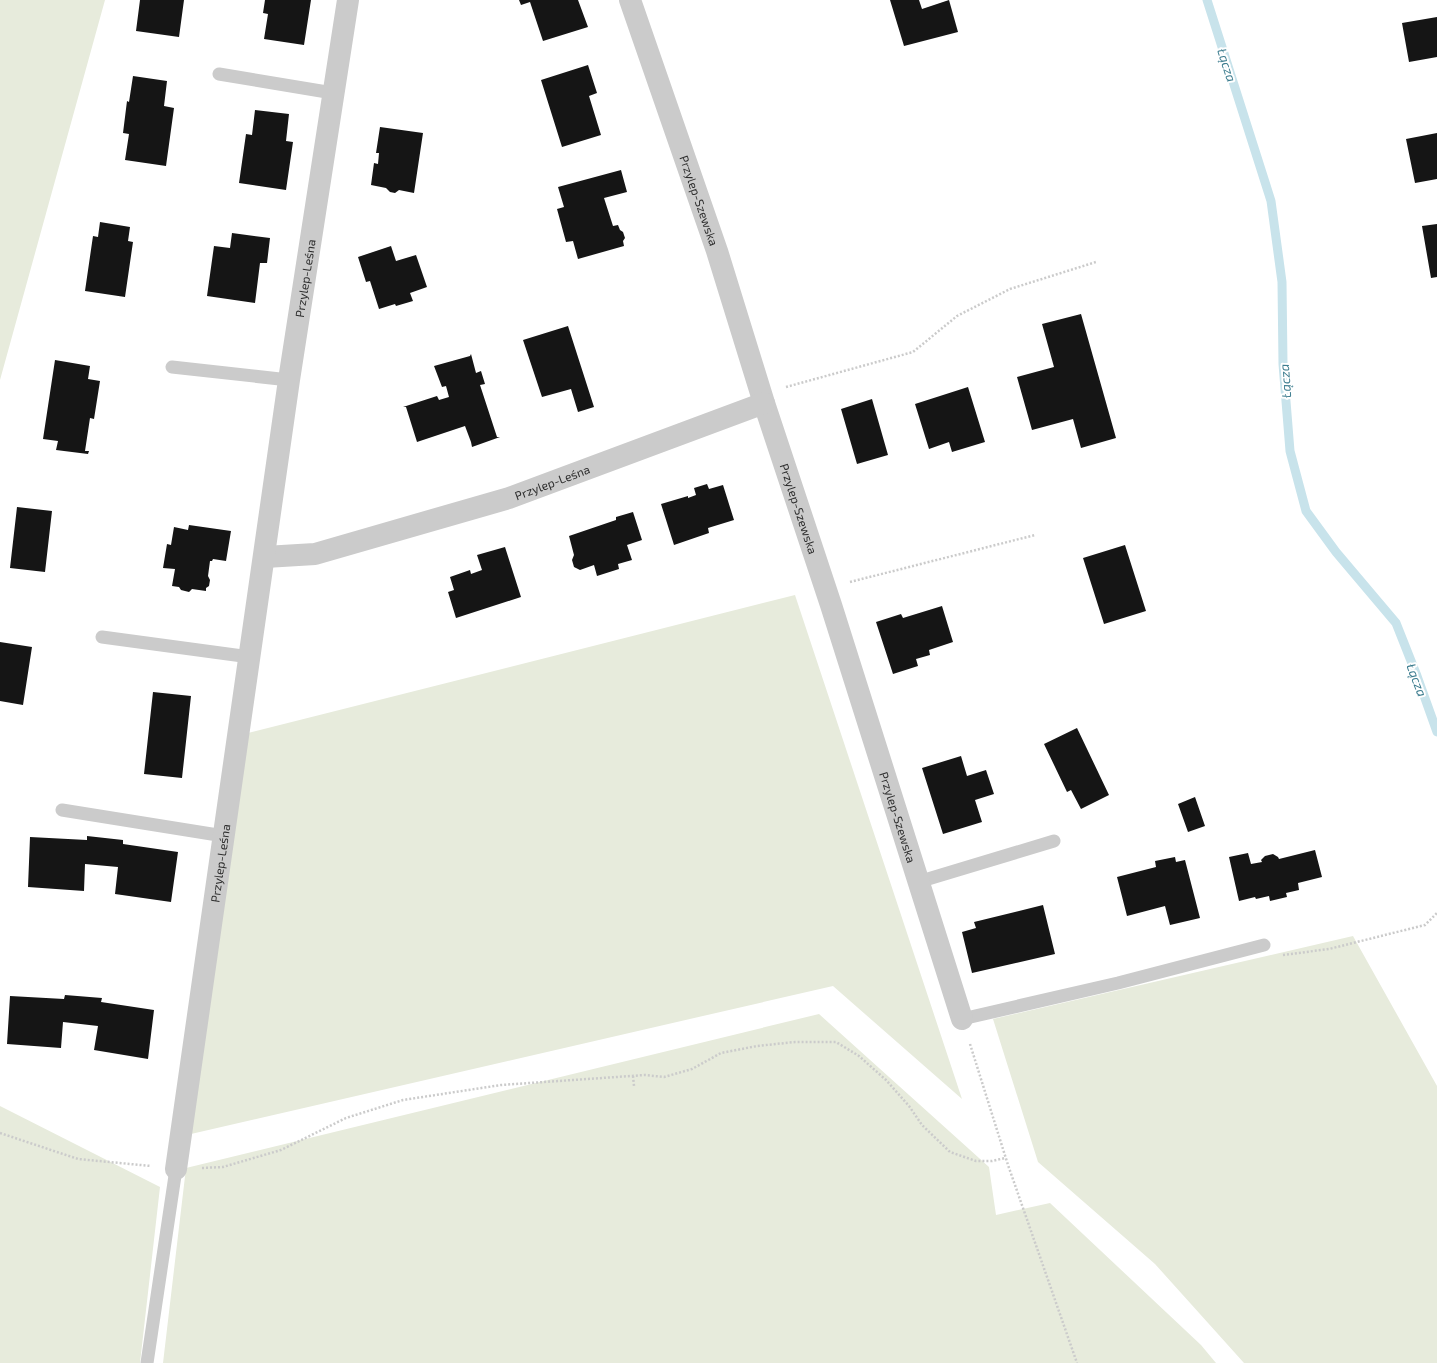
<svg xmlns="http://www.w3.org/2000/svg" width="1437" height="1363" font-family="'Exo 2',sans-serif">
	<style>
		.green { fill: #e7ebdc }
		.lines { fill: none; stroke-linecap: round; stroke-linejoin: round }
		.stream { stroke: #c8e3eb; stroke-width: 9 }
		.building { fill: #151515 }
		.path { stroke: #cbcbcb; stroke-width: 2.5; stroke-dasharray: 2 2; stroke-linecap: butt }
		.lane { stroke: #cbcbcb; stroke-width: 13 }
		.street { stroke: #cbcbcb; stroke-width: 22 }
		.labels { text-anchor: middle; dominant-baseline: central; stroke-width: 4; stroke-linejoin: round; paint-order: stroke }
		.street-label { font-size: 12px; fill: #2e2e2e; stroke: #fff }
		.water-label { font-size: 13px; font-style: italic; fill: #3d7d8f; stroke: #fff }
	</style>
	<rect width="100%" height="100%" fill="#fff"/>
	<path class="green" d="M 0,0 L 105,0 L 0,380 Z
		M 795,595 L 962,1099 L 833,986 L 191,1134 L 248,733 Z
		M 1353,936 L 1437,1086 L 1437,1363 L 1244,1363 L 1155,1264 L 1038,1162 L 993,1019 Z
		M 819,1014 L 989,1167 L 996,1215 L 1050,1203 L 1201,1345 L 1216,1363 L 163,1363 L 186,1168 Z
		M 0,1106 L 160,1187 L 140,1363 L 0,1363 Z"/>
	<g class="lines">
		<path class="stream" d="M 1207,0 L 1271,201 L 1282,282 L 1283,364 L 1290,451 L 1306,511 L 1336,552 L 1396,623 L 1417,676 L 1437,732"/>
	</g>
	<path class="building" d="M 140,0 L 184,0 L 179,37 L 136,31 Z
		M 265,0 L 311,0 L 304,45 L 264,39 L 268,14 L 263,13 Z
		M 519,0 L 578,0 L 588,27 L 543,41 L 530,2 L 521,5 Z
		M 890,0 L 919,0 L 922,9 L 949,0 L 958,32 L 904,46 Z
		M 1437,17 L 1437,57 L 1409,62 L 1402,23 Z
		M 588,65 L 597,93 L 589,96 L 601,135 L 562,147 L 541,80 Z
		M 133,76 L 167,81 L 164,106 L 174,108 L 166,166 L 125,160 L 129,134 L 123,133 L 127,101 L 129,102 Z
		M 255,110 L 289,114 L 286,141 L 293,142 L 286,190 L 239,183 L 246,134 L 252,135 Z
		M 380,127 L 423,133 L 414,193 L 399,190 L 395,193 L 390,192 L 386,188 L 371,185 L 374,163 L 378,164 L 379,153 L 376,153 Z
		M 1437,133 L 1437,179 L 1415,183 L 1406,139 Z
		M 621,170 L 627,192 L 604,198 L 613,226 L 618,225 L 620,230 L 623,232 L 625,238 L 623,241 L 624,246 L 578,259 L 573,241 L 566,242 L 557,209 L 564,207 L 558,187 Z
		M 100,222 L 130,227 L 128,241 L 133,242 L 125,297 L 85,291 L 93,236 L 98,237 Z
		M 1437,224 L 1437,277 L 1431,278 L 1422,226 Z
		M 232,233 L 270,238 L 267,263 L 260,263 L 255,303 L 207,296 L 214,246 L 230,248 Z
		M 391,246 L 396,261 L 416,255 L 427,287 L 410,293 L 413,301 L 396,306 L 395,304 L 379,309 L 370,281 L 366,282 L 358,257 Z
		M 1081,314 L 1116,438 L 1081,448 L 1073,419 L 1032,430 L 1017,377 L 1054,367 L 1042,324 Z
		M 568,326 L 594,407 L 578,412 L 571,389 L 542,397 L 523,340 Z
		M 471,354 L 476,373 L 481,371 L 485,384 L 480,385 L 497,437 L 500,437 L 472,447 L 471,442 L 465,426 L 417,442 L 406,407 L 403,407 L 437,396 L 439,400 L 449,397 L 446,386 L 442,387 L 434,366 L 470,356 Z
		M 55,360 L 90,366 L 88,379 L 100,381 L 94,419 L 90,418 L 85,451 L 89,451 L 88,454 L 56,450 L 58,441 L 43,439 Z
		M 968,387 L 985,442 L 952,452 L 949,442 L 929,449 L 915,404 Z
		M 872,399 L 888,455 L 857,464 L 841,409 Z
		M 707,484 L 709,489 L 723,485 L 734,520 L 708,528 L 709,533 L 674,545 L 661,504 L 688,496 L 688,498 L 696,495 L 694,488 Z
		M 17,507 L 52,511 L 45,572 L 10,568 Z
		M 633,512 L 642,540 L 627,545 L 632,560 L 618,564 L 619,569 L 597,576 L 594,565 L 580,570 L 574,567 L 572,560 L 574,555 L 569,536 L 616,520 L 616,517 Z
		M 189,525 L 231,531 L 226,561 L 213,559 L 212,561 L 210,561 L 208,576 L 210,580 L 209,586 L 206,588 L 206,591 L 192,589 L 189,592 L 181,590 L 179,587 L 172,586 L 175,569 L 163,568 L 167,544 L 171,545 L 174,527 L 188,530 Z
		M 1125,545 L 1146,611 L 1104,624 L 1083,558 Z
		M 505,547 L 521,597 L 456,618 L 448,592 L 454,590 L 450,577 L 470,570 L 471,574 L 482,570 L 477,555 Z
		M 942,606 L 953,642 L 929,650 L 930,655 L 916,659 L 918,666 L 893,674 L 876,622 L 901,614 L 903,618 Z
		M 0,642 L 32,647 L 23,705 L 0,701 Z
		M 153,692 L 191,696 L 182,778 L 144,774 Z
		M 1077,728 L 1109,795 L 1081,809 L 1071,790 L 1067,792 L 1044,744 Z
		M 961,756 L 967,776 L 986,770 L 994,794 L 975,800 L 982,822 L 943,834 L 922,768 Z
		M 1195,797 L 1205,826 L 1188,832 L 1178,804 Z
		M 87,836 L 123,840 L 123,844 L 178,852 L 171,902 L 115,894 L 118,867 L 85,864 L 84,891 L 28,887 L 30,837 L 87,840 Z
		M 1315,850 L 1322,877 L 1298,883 L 1299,890 L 1286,893 L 1287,897 L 1270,901 L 1269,896 L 1256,899 L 1255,897 L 1239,901 L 1229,857 L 1248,853 L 1251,864 L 1262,862 L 1261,860 L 1265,856 L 1273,854 L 1278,857 L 1279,859 Z
		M 1175,857 L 1176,862 L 1185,860 L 1200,918 L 1170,925 L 1165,906 L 1127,916 L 1117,877 L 1156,867 L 1155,861 Z
		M 1043,905 L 1055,954 L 972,973 L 962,932 L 976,928 L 974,922 Z
		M 65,995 L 102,998 L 101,1002 L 154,1010 L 148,1059 L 94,1050 L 98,1026 L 63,1022 L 61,1048 L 7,1044 L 10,996 L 64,999 Z"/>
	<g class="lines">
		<path class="path" d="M 786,387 L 913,352 L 957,316 L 1010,289 L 1096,262
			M 850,582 L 1035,535
			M 1283,955 L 1329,949 L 1425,925 L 1437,913
			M 970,1044 L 1008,1165 L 1077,1363
			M 633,1076 L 634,1086
			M 0,1133 L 78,1159 L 151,1166
			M 202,1168 L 223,1167 L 281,1150 L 346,1118 L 403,1100 L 501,1085 L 645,1075 L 664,1077 L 692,1069 L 721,1053 L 757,1046 L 795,1042 L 836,1042 L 859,1056 L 886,1080 L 909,1106 L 922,1125 L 950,1152 L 976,1161 L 992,1161 L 1005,1158"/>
		<path class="lane" d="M 219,74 L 333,93
			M 172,367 L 289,380
			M 102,637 L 250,657
			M 62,810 L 224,836
			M 918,882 L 1054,841
			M 962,1019 L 1118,983 L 1264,945
			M 147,1363 L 176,1169"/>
		<g class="street">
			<path id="s1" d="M 630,0 L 717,251 L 764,403 L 831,605 L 962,1019"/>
			<path id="s2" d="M 265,557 L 315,554 L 509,498 L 764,403"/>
			<path id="s3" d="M 176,1169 L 289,380 L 348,0"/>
		</g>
	</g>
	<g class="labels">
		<g class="street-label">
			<text stroke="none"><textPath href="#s1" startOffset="212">Przylep-Szewska</textPath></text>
			<text stroke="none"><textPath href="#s3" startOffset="900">Przylep-Leśna</textPath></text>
			<text stroke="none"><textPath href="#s2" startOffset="298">Przylep-Leśna</textPath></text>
			<text stroke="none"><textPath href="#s1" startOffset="536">Przylep-Szewska</textPath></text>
			<text stroke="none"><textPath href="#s1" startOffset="860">Przylep-Szewska</textPath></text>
			<text stroke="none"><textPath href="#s3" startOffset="309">Przylep-Leśna</textPath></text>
		</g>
		<g class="water-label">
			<text transform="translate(1227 65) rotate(72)">Łącza</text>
			<text transform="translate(1285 381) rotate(-94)">Łącza</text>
			<text transform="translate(1417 680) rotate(69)">Łącza</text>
		</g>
	</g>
</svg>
